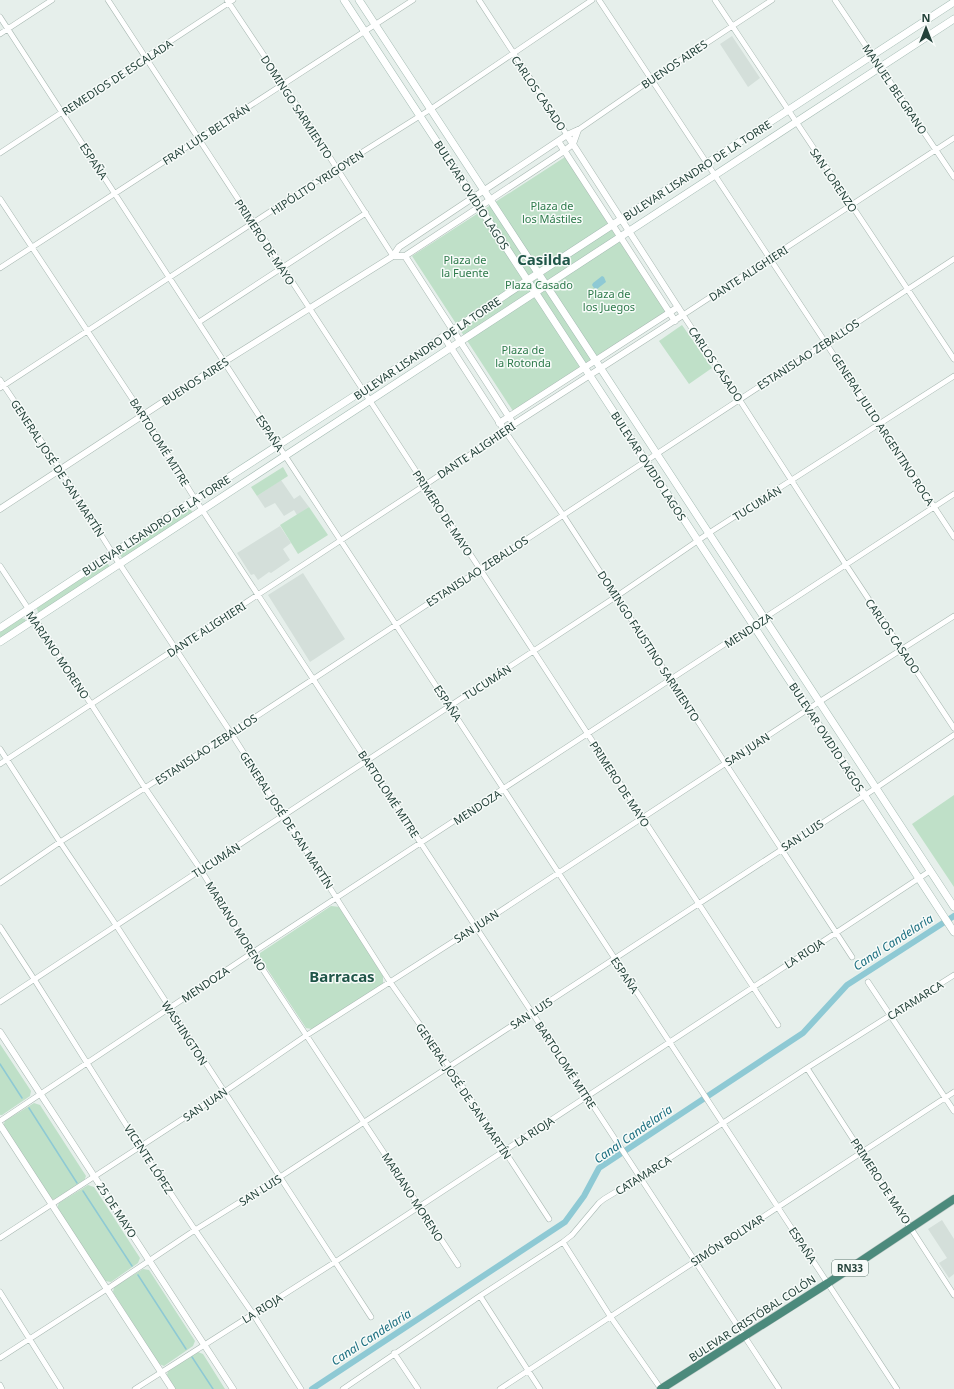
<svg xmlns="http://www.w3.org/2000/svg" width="954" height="1389" font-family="'Noto Sans',sans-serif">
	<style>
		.built { fill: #d4dfda }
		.green { fill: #bfe0c8 }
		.water { fill: #8ec9d4 }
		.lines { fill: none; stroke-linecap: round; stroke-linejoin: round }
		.stream { stroke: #8ec9d4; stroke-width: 1.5 }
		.canal { stroke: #8ec9d4; stroke-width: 6 }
		.minor-casing { stroke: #a8b8b2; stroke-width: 6 }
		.tertiary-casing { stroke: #a8b8b2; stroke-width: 7 }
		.secondary-casing { stroke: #a4bbb3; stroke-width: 8 }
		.trunk-casing { stroke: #c2cac8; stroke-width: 9 }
		.minor { stroke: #fff; stroke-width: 5 }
		.tertiary { stroke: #fff; stroke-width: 6 }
		.secondary { stroke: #fff; stroke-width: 7 }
		.trunk { stroke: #4c8a7c; stroke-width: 8 }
		.labels { text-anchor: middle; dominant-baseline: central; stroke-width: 3; stroke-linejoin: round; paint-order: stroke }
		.shield { fill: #f7fbf9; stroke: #637a73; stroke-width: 1 }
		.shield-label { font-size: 10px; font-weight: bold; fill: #24423a }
		.street-label { font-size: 11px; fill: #24423a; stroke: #f7fbf9 }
		.park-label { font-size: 11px; fill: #2d7a4b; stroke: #f7fbf9 }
		.water-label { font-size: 12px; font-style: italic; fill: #1c6f80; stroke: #f7fbf9 }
		.district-label { font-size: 15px; font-weight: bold; fill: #1f5548; stroke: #f7fbf9 }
	</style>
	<rect width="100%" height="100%" fill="#e6efeb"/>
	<path class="built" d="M 732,36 L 760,78 L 748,87 L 720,44 Z
		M 281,480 L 294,499 L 300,495 L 309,507 L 297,515 L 294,510 L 284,516 L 275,503 L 265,508 L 257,496 Z
		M 280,526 L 291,543 L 283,549 L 290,560 L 271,573 L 269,572 L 258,580 L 254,574 L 251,575 L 237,553 Z
		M 303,573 L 345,639 L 310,662 L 268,595 Z
		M 942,1220 L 954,1239 L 954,1274 L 949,1278 L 939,1263 L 947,1258 L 928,1229 Z"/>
	<path class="green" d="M 565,157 L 666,312 L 513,411 L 412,256 Z
		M 682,325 L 712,368 L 689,384 L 659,341 Z
		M 283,467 L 288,476 L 257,496 L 251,487 Z
		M 309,507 L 328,535 L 298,554 L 280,525 Z
		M 188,509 L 191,510 L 193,513 L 125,558 L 122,558 L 120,555 L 120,552 Z
		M 104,563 L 108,564 L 110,567 L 42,612 L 38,612 L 37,609 L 37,606 Z
		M 21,618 L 25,619 L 26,622 L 0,641 L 0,632 Z
		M 954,795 L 954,887 L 912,824 Z
		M 331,906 L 340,907 L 383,976 L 383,984 L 312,1029 L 306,1028 L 260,958 L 260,953 Z
		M 0,1044 L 31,1091 L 30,1096 L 2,1115 L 0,1115 Z
		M 34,1103 L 40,1105 L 86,1176 L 84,1181 L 57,1200 L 51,1199 L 3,1126 L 5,1121 Z
		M 88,1185 L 94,1187 L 140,1258 L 138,1263 L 111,1282 L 105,1281 L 57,1208 L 59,1203 Z
		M 143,1269 L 149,1270 L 195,1341 L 193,1346 L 164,1366 L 159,1364 L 113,1292 L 114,1287 Z
		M 198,1352 L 203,1354 L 225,1389 L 174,1389 L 167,1375 L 168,1371 Z"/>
	<path class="water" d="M 602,276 L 604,277 L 606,282 L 597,289 L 594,288 L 592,285 L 593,283 Z"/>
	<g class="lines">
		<path class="stream" d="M 0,1064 L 22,1098
			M 29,1108 L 77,1183
			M 83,1191 L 132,1266
			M 138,1275 L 186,1349
			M 192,1357 L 213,1389"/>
		<path class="canal" d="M 312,1389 L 565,1222 L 584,1196 L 599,1168 L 803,1033 L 847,985 L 954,916"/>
		<g class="minor-casing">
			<path id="minor" d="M 108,0 C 329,343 555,683 778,1025
				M 227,0 L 283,84 L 393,256
				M 479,0 L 567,135
				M 599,0 L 954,537
				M 715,0 L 954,359
				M 835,0 L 954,177
				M 0,17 L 278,445 L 897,1389
				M 0,34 L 52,0
				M 578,130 L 652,79 L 772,0
				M 954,138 L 683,315 L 739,399 L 846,565 L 954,728
				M 0,153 L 233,0
				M 0,199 L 143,415 L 195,499 L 779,1389
				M 0,268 L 413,0
				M 199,322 L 366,213
				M 0,380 L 60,469 L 113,554 L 231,733 L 390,982 L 449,1066 L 549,1219
				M 0,388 L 337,168 L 431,109 L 592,0
				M 0,566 L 91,704 L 145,788 L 201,870 L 252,953 L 458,1265
				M 0,749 L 60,842 L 116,925 L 371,1317
				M 0,764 L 425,485 L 505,431 L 563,515 L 852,957
				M 0,883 L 60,842 L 231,733 L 954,259
				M 0,927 L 34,979 L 140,1147 L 195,1230 L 253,1314 L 301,1389
				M 868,982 L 954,1111
				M 0,1002 L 617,596 L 709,533 L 954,376
				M 807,1068 L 954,1295
				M 0,1121 L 252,953 L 954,494
				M 0,1238 L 224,1092 L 307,1035 L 476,927 L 819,702 L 954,616
				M 563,1242 L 610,1316 L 661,1389
				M 0,1292 L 61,1389
				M 480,1296 L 540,1389
				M 394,1353 L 418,1389
				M 0,1358 L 107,1289 L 195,1230 L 280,1177 L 876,788 L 954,735
				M 0,1385 L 2,1389
				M 135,1389 L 335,1262 L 930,871
				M 343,1389 L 480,1296 L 563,1242 L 572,1235 L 599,1203 L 604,1199 L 639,1178 L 807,1068 L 954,975
				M 500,1389 L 954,1092"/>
		</g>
		<g class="tertiary-casing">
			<path id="tertiary" d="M 558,141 L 675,321
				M 393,256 L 405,256 L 564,151 L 573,144 L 578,130
				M 405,256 L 511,420
				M 444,337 L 505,431 L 514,424 L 683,315 L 567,135
				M 499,423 L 678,307
				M 0,509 L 224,362 L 393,256 L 399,247 L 567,135 L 578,130
				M 0,1032 L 233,1389
				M 0,1125 L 172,1389"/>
		</g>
		<g class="secondary-casing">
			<path id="secondary" d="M 344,0 L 954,932
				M 359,0 L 954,907
				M 0,628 L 195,499 L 362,391 L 528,280 L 954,2
				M 0,642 L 954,19"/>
		</g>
		<g class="trunk-casing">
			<path id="trunk" d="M 661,1389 L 828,1283 L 954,1199"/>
		</g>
		<use href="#minor" class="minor"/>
		<use href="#tertiary" class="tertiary"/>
		<use href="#secondary" class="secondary"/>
		<use href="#trunk" class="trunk"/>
	</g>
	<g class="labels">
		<rect class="shield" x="832" y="1260" width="36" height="16" rx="3"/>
		<g class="shield-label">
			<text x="850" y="1268">RN33</text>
		</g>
		<g class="street-label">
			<text transform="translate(674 64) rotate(-34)">BUENOS AIRES</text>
			<text transform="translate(117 77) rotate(-33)">REMEDIOS DE ESCALADA</text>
			<text transform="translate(895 89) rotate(56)">MANUEL BELGRANO</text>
			<text transform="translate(539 93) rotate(56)">CARLOS CASADO</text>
			<text transform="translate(297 107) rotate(57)">DOMINGO SARMIENTO</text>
			<text transform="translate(206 134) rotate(-33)">FRAY LUIS BELTRÁN</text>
			<text transform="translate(94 161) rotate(57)">ESPAÑA</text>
			<text transform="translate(697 170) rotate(-33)">BULEVAR LISANDRO DE LA TORRE</text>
			<text transform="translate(834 180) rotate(56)">SAN LORENZO</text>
			<text transform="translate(317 182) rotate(-33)">HIPÓLITO YRIGOYEN</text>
			<text transform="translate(472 195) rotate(57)">BULEVAR OVIDIO LAGOS</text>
			<text transform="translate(265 242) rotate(57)">PRIMERO DE MAYO</text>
			<text transform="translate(748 273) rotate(-33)">DANTE ALIGHIERI</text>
			<text transform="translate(427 348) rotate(-34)">BULEVAR LISANDRO DE LA TORRE</text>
			<text transform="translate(808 354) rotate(-33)">ESTANISLAO ZEBALLOS</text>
			<text transform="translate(716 364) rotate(56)">CARLOS CASADO</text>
			<text transform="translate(195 381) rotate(-33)">BUENOS AIRES</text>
			<text transform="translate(883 429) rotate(57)">GENERAL JULIO ARGENTINO ROCA</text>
			<text transform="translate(270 433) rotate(57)">ESPAÑA</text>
			<text transform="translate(160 442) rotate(58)">BARTOLOMÉ MITRE</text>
			<text transform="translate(476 450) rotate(-34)">DANTE ALIGHIERI</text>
			<text transform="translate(649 466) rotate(57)">BULEVAR OVIDIO LAGOS</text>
			<text transform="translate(58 468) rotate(57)">GENERAL JOSÉ DE SAN MARTÍN</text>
			<text transform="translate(757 503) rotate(-32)">TUCUMÁN</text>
			<text transform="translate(443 513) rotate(57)">PRIMERO DE MAYO</text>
			<text transform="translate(156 525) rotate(-33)">BULEVAR LISANDRO DE LA TORRE</text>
			<text transform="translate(477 571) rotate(-33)">ESTANISLAO ZEBALLOS</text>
			<text transform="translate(206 629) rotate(-33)">DANTE ALIGHIERI</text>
			<text transform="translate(748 630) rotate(-33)">MENDOZA</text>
			<text transform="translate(893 636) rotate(56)">CARLOS CASADO</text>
			<text transform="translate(649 646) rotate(57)">DOMINGO FAUSTINO SARMIENTO</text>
			<text transform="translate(58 655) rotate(56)">MARIANO MORENO</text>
			<text transform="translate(487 682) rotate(-33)">TUCUMÁN</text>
			<text transform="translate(448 703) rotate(57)">ESPAÑA</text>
			<text transform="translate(827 737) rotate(57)">BULEVAR OVIDIO LAGOS</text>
			<text transform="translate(206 749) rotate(-33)">ESTANISLAO ZEBALLOS</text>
			<text transform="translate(747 749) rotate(-33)">SAN JUAN</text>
			<text transform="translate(620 784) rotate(57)">PRIMERO DE MAYO</text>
			<text transform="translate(389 794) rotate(57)">BARTOLOMÉ MITRE</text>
			<text transform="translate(477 807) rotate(-33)">MENDOZA</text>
			<text transform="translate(287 820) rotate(57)">GENERAL JOSÉ DE SAN MARTÍN</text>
			<text transform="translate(802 835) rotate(-33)">SAN LUIS</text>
			<text transform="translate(216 860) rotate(-33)">TUCUMÁN</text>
			<text transform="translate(236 926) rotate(58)">MARIANO MORENO</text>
			<text transform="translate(476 926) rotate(-33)">SAN JUAN</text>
			<text transform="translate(804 953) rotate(-33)">LA RIOJA</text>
			<text transform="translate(625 975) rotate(57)">ESPAÑA</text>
			<text transform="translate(205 984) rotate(-34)">MENDOZA</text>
			<text transform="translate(915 1000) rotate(-32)">CATAMARCA</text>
			<text transform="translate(531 1013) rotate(-33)">SAN LUIS</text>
			<text transform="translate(185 1033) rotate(57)">WASHINGTON</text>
			<text transform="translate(566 1065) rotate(57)">BARTOLOMÉ MITRE</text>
			<text transform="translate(464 1091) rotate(56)">GENERAL JOSÉ DE SAN MARTÍN</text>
			<text transform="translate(205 1104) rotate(-34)">SAN JUAN</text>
			<text transform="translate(534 1131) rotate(-33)">LA RIOJA</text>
			<text transform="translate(149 1159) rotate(57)">VICENTE LÓPEZ</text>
			<text transform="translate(643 1175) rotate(-32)">CATAMARCA</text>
			<text transform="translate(881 1181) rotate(57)">PRIMERO DE MAYO</text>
			<text transform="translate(260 1190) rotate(-32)">SAN LUIS</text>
			<text transform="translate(413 1197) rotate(57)">MARIANO MORENO</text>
			<text transform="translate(117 1210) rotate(57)">25 DE MAYO</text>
			<text transform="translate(727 1240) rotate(-33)">SIMÓN BOLIVAR</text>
			<text transform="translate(803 1245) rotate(57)">ESPAÑA</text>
			<text transform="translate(262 1308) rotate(-32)">LA RIOJA</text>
			<text transform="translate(752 1318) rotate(-33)">BULEVAR CRISTÓBAL COLÓN</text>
		</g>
		<g class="park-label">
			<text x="552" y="205">Plaza de<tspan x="552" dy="13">los Mástiles</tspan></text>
			<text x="465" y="259">Plaza de<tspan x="465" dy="13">la Fuente</tspan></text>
			<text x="539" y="284">Plaza Casado</text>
			<text x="609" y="293">Plaza de<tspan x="609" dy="13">los Juegos</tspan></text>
			<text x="523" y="349">Plaza de<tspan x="523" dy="13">la Rotonda</tspan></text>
		</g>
		<g class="water-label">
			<text transform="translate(893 942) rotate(-33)">Canal Candelaria</text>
			<text transform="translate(633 1134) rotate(-35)">Canal Candelaria</text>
			<text transform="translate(371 1337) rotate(-33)">Canal Candelaria</text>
		</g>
		<g class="district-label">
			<text x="544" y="259">Casilda</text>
			<text x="342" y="976">Barracas</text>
		</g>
	</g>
	<g transform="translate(926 28)" stroke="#f7fbf9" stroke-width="3" paint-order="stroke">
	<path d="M0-3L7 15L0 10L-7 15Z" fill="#24423a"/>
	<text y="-6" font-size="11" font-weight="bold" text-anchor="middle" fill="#24423a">N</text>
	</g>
</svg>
